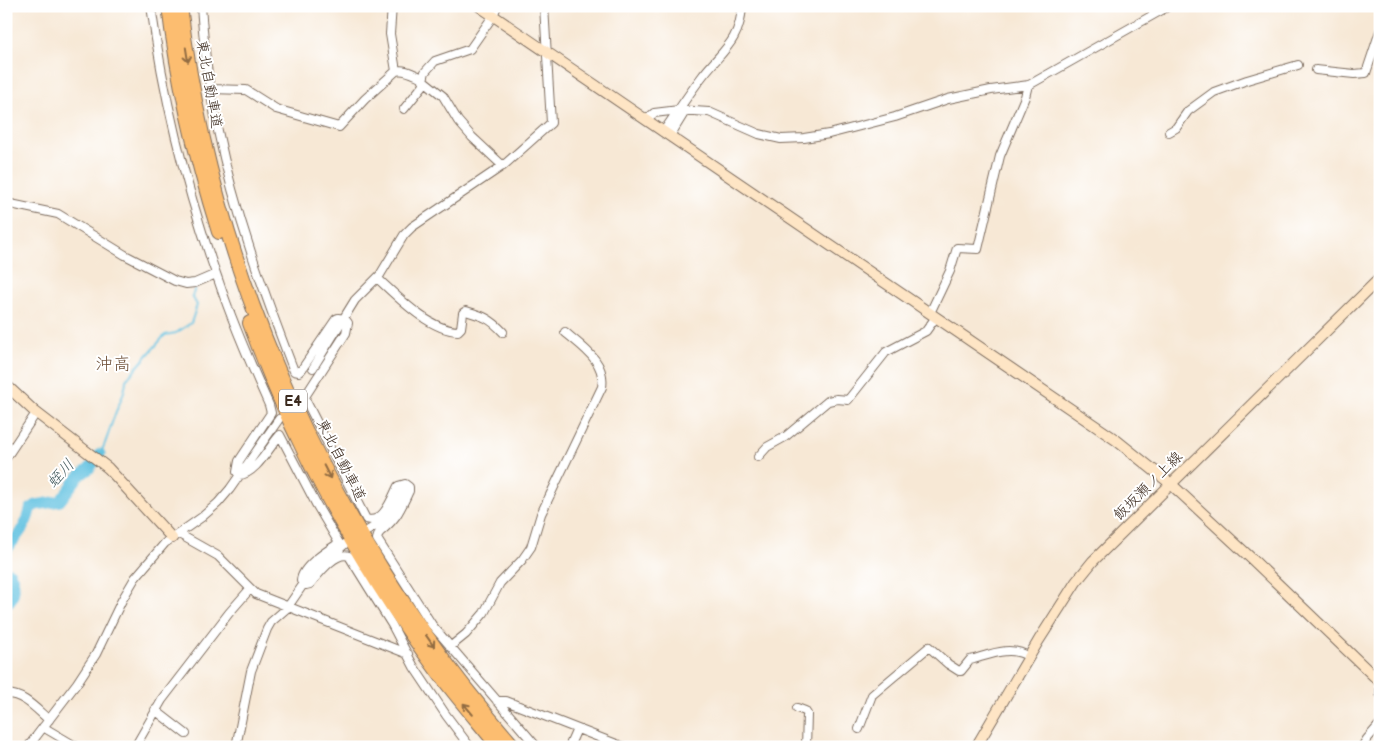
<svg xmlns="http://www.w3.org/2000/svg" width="1386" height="753" font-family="'Balsamiq Sans','Klee One',sans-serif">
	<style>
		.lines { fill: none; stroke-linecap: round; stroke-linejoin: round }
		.stream { stroke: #63c2e1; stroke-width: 2 }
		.river { stroke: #63c2e1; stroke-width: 11 }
		.street-casing { stroke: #7d6c5e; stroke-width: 10 }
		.secondary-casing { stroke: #7d6c5e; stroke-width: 12 }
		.highway-casing { stroke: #7d6c5e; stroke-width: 16 }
		.street { stroke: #fff; stroke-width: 8 }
		.secondary { stroke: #fee5c5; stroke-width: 10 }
		.highway { stroke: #fcbd6f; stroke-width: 14 }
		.oneway { stroke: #926c42 }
		.labels { text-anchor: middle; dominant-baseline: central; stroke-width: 4; stroke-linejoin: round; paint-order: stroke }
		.shield { fill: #fff; stroke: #766a62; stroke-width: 1 }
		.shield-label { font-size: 14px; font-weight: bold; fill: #3b2a1e }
		.street-label { font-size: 15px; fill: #3b2a1e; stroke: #fff }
		.water-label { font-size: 16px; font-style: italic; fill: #495f62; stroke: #fff }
		.quarter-label { font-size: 18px; fill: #71533c; stroke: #fff }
	</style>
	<rect width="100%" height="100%" fill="#fff"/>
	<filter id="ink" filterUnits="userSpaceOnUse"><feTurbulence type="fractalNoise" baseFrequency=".02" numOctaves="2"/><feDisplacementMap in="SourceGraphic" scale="10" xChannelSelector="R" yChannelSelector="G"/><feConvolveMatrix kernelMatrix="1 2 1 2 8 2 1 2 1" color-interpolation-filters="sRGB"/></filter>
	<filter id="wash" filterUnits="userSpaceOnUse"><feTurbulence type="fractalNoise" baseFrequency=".0096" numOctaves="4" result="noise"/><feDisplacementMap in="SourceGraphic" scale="20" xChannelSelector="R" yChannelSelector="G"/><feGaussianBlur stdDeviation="1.12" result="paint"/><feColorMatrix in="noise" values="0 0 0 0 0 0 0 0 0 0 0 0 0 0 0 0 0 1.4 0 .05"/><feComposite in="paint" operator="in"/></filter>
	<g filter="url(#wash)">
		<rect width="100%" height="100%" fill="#f7e8d5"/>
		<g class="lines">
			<path class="stream" d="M 100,454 C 107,442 109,430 114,417 C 118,405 126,393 126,380 L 165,335 L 176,333 L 191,323 L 197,305 L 192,296 L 195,289"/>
			<path class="river" d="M 6,551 C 16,537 28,525 30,509 L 36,505 L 60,501 L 79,476 L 89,469 L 100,454
				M 6,572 L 10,573 C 16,583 16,598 6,604"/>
		</g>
	</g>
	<g filter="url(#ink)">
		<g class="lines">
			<g class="street-casing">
				<path id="street" d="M 151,6 C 164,100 187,193 219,282 C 233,324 251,365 269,405 L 271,413 L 239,461 L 237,472 L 239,475 C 255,475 270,446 280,435 L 316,504 L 339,543 C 328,550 301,567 301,581 L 306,585 L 310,584 C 318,575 335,551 349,556 L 392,625 L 414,667 L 446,715 L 470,747
					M 201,6 C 204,48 209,90 218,131 C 235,213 264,293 294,371 L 299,372 L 302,369 L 336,319 L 338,318 L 345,319 L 348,323 L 346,333 L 306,395 L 305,399 L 366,519 C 383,525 392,498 398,486 L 405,484 L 409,487 L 409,491 C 399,512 397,518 379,533 L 377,539 L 432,625 L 537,747
					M 392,6 L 390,34 L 396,71
					M 497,6 L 493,16 L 470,49 L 435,61 L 425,72 L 423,80 L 443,96 L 458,121 L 472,137 L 503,166
					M 1316,70 L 1354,74 L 1366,73 L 1380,31
					M 210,89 L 246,90 L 276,109 L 339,127 L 365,99 L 396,71 C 405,68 415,75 423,78
					M 404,109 L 425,83
					M 646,120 L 654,113 L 679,110 L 709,112 L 759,134 L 781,139 L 804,138 L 829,134 L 895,117 L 948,99 L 991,90 L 1029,85 L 1169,6
					M 663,132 C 676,114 688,95 701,78 C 721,51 740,43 742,6
					M 1169,132 L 1176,128 L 1188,111 L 1214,92 L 1247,80 L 1298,65
					M 670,136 L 686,110
					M 6,203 L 58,214 L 125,255 L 175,281 L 186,284 L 195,283 L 216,274
					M 377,278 C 398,297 429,330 458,331 L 461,328 L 463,313 L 466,311 C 483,316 490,318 503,332
					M 930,313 L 950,271 L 957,248 L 978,249 L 1000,156 L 1025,97 L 1028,85
					M 313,368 L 355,300 L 380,275 L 404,235 L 412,227 L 504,165 L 551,123 L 544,6
					M 758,457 L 767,447 L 785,437 L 828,401 L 837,399 L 848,400 L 886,352 L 926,331 L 936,317
					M 6,458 L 36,413
					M 367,531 L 382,522 L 389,516 L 406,485
					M 179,534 L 218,556 L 256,594 L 408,654
					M 450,647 L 466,634 L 484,613 L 500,583 L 522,560 L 531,547 L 541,514 L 602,387 C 606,361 582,347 565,332
					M 1380,687 L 1380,694
					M 6,694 C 24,694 36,709 49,720
					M 497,701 L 506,701 L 624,747
					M 797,708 L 805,711 L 807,714 L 806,747
					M 155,710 L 186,734
					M 43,727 L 77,747
					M 859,729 L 872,695 L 929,647 L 948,664 L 959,671 L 961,671 L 970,660 L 974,659 C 991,654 1012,645 1029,657
					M 28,747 L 77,683 L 96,654 L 122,600 L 135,578 L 165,543 L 202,517 L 218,503 L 230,489 L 279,419
					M 135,747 L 162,700 L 229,613 L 250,589
					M 236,747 L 251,671 L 267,629 L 271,622 L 287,608 L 309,576 L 345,544
					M 569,747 L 577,729
					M 1362,747 L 1367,739 L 1380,724"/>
			</g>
			<g class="secondary-casing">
				<path id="secondary" d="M 479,6 L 1116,440 L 1171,484 L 1253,560 L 1380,682
					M 6,385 L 34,411 L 108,468 L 172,538
					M 976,747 L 1039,640 L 1076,582 L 1093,561 L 1380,278"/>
			</g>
			<g class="highway-casing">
				<path id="highway" d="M 169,6 C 178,83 196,158 219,232
					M 180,6 C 212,276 335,543 514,747
					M 250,323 C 295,447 359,564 437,670 C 457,697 478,721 499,747"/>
			</g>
			<use href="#street" class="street"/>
			<use href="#secondary" class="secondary"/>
			<use href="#highway" class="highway"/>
		</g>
		<defs><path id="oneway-shaft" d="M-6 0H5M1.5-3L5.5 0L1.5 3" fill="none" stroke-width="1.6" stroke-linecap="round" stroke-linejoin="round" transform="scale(1.25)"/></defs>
		<g class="oneway">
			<use href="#oneway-shaft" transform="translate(187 55) rotate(81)"/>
			<use href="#oneway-shaft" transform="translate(327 472) rotate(63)"/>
			<use href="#oneway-shaft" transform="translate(430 641) rotate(55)"/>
			<use href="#oneway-shaft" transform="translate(468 709) rotate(-130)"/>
		</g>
	</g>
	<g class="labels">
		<rect class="shield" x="279" y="389.5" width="28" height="23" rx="4"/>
		<g class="shield-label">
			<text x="293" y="401">E4</text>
		</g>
		<g class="street-label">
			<text transform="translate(209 84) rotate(80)">東北自動車道</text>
			<text transform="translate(341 460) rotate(63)">東北自動車道</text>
			<text transform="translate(1148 486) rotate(-45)">飯坂瀬ノ上線</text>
		</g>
		<g class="water-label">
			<text transform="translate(61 474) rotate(-47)">蛭川</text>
		</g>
		<g class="quarter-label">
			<text x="113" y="364">沖高</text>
		</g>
	</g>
	<rect width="1386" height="753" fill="none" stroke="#fff" stroke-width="25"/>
</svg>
